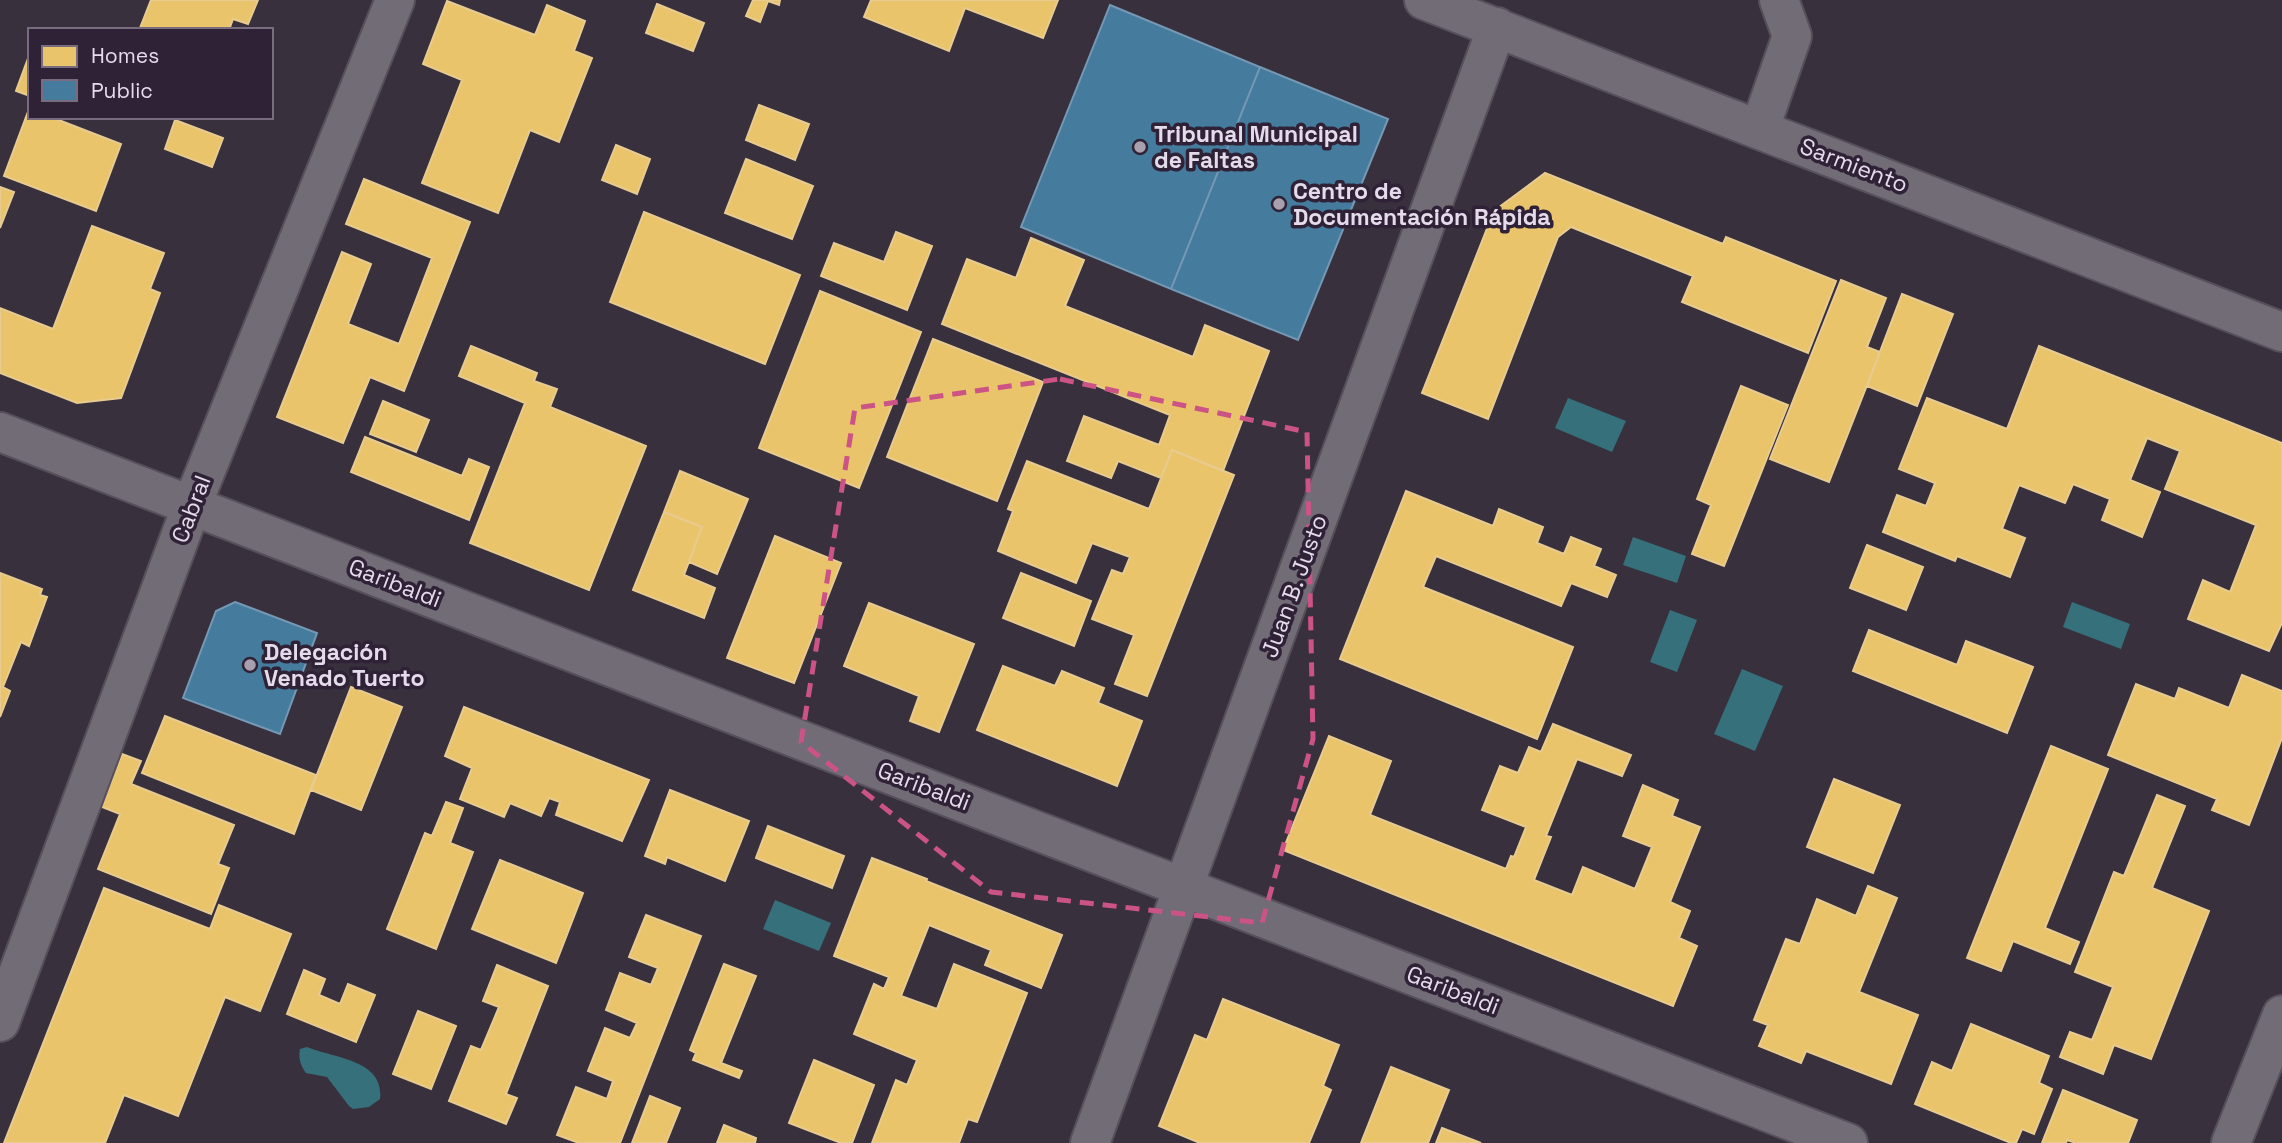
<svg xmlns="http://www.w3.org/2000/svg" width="2282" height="1143" font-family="'Space Grotesk',sans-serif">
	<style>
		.water { fill: #36707b }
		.homes { fill: #e9c46a; stroke: #e8cb91; stroke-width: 2 }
		.public { fill: #457b9d; stroke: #7598b4; stroke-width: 2 }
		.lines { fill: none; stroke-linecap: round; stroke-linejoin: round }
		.minor-casing { stroke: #57505b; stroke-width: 42 }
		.tertiary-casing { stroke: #57505b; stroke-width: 42 }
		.minor { stroke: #726c76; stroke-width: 38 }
		.tertiary { stroke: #726c76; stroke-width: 38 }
		.marked { fill: none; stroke: #cc5386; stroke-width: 5; stroke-dasharray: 14 9; stroke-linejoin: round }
		.poi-dot { fill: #a8a0ae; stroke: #2f2237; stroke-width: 2.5 }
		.labels { text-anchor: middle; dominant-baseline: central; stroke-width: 7; stroke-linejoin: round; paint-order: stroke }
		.poi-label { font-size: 23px; font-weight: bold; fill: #e5dceb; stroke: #2f2237; text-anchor: start }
		.street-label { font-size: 23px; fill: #e5dceb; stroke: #2f2237 }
	</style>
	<rect width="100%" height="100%" fill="#38313d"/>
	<path class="water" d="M 1568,398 L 1626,421 L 1612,452 L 1555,428 Z
		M 1633,537 L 1686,556 L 1677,583 L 1623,565 Z
		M 2072,602 L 2130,624 L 2121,649 L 2063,627 Z
		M 1670,610 L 1697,620 L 1677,672 L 1650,662 Z
		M 1742,669 L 1783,686 L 1755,751 L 1714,734 Z
		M 775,900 L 831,923 L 819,951 L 763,929 Z
		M 307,1047 C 332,1058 385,1059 380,1099 L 369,1107 L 353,1109 L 349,1106 L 327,1077 L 306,1073 C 301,1066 298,1058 300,1049 Z"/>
	<path class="homes" d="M 151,0 L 258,0 L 248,24 L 233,19 L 229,30 L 144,30 L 140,28 Z
		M 753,0 L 780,0 L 779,5 L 768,1 L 760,22 L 746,16 Z
		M 871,0 L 1058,0 L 1043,38 L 965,8 L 949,51 L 864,17 Z
		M 447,1 L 535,35 L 547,5 L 585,21 L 574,51 L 592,58 L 559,142 L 530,130 L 498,213 L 422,183 L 462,80 L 423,64 Z
		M 657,4 L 704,23 L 693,51 L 646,33 Z
		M 30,53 L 30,96 L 16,91 Z
		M 759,105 L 809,124 L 795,160 L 746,140 Z
		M 29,109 L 30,117 L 51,117 L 121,144 L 96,211 L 4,176 Z
		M 175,120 L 223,138 L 212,167 L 165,149 Z
		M 616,145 L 650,159 L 637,194 L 602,180 Z
		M 746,159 L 813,186 L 792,239 L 725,213 Z
		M 1545,173 L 1723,244 L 1726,237 L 1836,281 L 1808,353 L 1682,302 L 1693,276 L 1571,227 L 1558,237 L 1488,419 L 1422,393 L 1494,211 Z
		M 364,179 L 470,222 L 404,391 L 370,377 L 343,443 L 277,417 L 342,252 L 371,264 L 348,324 L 399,344 L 432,258 L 346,224 Z
		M 0,187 L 14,192 L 0,228 Z
		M 644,212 L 800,275 L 765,364 L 610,302 Z
		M 92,226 L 164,253 L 150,289 L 160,293 L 121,398 L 77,403 L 0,373 L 0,308 L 53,329 Z
		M 896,232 L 932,246 L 907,310 L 821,276 L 834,243 L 884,262 Z
		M 1031,238 L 1084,260 L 1065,306 L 1193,357 L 1205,325 L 1269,351 L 1223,471 L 1172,450 L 1161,478 L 1118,461 L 1111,478 L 1067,461 L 1084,416 L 1159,445 L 1170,415 L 942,324 L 967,259 L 1016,278 Z
		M 1841,280 L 1886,298 L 1867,347 L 1880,352 L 1829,482 L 1770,459 Z
		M 820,291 L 921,332 L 859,488 L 759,448 Z
		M 1902,294 L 1953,314 L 1917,406 L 1867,386 Z
		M 933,339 L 1043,382 L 997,501 L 887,457 Z
		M 471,346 L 537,373 L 534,381 L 557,389 L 550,407 L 646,446 L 589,590 L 470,543 L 525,403 L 459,376 Z
		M 2039,346 L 2282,443 L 2282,623 L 2269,651 L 2188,619 L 2203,580 L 2230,592 L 2256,525 L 2165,489 L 2180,451 L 2147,438 L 2130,480 L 2160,492 L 2142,537 L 2102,520 L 2110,499 L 2073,484 L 2065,503 L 2019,485 L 2002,529 L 2025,538 L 2010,577 L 1957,556 L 1955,561 L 1883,532 L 1897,495 L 1926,506 L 1935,483 L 1899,469 L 1927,398 L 2007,429 Z
		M 1741,386 L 1788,405 L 1724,566 L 1692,554 L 1711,505 L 1697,499 Z
		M 383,401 L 429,420 L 416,452 L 370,434 Z
		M 365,437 L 462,476 L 469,459 L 489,467 L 469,520 L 351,472 Z
		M 1172,450 L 1234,475 L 1147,696 L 1115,684 L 1134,635 L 1092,619 L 1112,570 L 1123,574 L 1130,557 L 1092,543 L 1076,583 L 998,551 L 1013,511 L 1008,509 L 1027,461 L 1149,509 Z
		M 680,471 L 748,499 L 717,574 L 689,562 L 702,527 L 664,512 Z
		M 1406,491 L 1493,526 L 1499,509 L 1543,527 L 1537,543 L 1564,554 L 1571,537 L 1601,549 L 1594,566 L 1616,575 L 1607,597 L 1571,583 L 1561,606 L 1436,556 L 1423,587 L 1573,647 L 1537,739 L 1340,659 Z
		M 664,512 L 702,527 L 684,575 L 715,588 L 704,618 L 633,590 Z
		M 775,536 L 841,563 L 794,683 L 727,658 Z
		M 1867,545 L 1923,567 L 1906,610 L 1850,588 Z
		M 0,573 L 42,589 L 40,595 L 47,597 L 29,646 L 21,642 L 3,687 L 10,691 L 0,717 Z
		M 1021,573 L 1091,601 L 1074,646 L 1003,618 Z
		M 869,603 L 974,644 L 939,732 L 910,721 L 919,696 L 844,666 Z
		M 1869,630 L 1957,665 L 1966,641 L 2033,667 L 2007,733 L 1853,671 Z
		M 1003,666 L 1055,686 L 1062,671 L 1104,688 L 1098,703 L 1142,721 L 1117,786 L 977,730 Z
		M 2242,675 L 2282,691 L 2282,738 L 2249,825 L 2212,810 L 2217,799 L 2108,755 L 2136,684 L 2175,699 L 2179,688 L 2229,708 Z
		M 351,687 L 402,707 L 361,810 L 311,790 Z
		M 464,707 L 649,780 L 622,841 L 556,815 L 560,802 L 549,798 L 541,816 L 510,803 L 504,817 L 460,799 L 472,768 L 445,756 Z
		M 165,716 L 316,775 L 294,834 L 142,773 Z
		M 1553,724 L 1631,755 L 1622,776 L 1577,759 L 1546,836 L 1551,837 L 1534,880 L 1572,895 L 1583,867 L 1635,889 L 1652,847 L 1623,836 L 1643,785 L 1678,800 L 1672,816 L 1700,827 L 1670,902 L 1690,911 L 1679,938 L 1697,946 L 1673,1006 L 1283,850 L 1329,736 L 1391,761 L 1370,815 L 1506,869 L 1511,856 L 1514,857 L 1526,827 L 1482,810 L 1500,766 L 1518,773 L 1529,747 L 1541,752 Z
		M 2051,746 L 2108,769 L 2045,928 L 2079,942 L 2070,964 L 2013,941 L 2001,971 L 1967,958 Z
		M 122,754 L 141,761 L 131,784 L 234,825 L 218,864 L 229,868 L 211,914 L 98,869 L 120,814 L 102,807 Z
		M 1834,779 L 1900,805 L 1873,873 L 1807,847 Z
		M 670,790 L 749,821 L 725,881 L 667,857 L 665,864 L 645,856 Z
		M 2157,795 L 2185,806 L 2152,888 L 2209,911 L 2151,1059 L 2114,1045 L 2103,1074 L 2060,1057 L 2070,1032 L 2092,1040 L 2113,987 L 2075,972 L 2114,872 L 2124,876 Z
		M 446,802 L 463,808 L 450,843 L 473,852 L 436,949 L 387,929 L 425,833 L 432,836 Z
		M 768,826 L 844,856 L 832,888 L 756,858 Z
		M 872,858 L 927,879 L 926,881 L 1062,935 L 1041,988 L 985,965 L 991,950 L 929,925 L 901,996 L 937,1009 L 954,964 L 1027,993 L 977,1122 L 968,1119 L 959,1143 L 872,1143 L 896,1080 L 907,1085 L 917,1060 L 854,1034 L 874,984 L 884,989 L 889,977 L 834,956 Z
		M 500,860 L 583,893 L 556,963 L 472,929 Z
		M 1868,886 L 1897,898 L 1859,992 L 1918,1015 L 1891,1084 L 1806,1051 L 1801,1063 L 1759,1046 L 1768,1025 L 1754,1020 L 1786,939 L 1800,944 L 1817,899 L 1856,916 Z
		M 104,888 L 210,929 L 219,905 L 291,934 L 260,1011 L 225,997 L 178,1116 L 124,1095 L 105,1143 L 4,1143 Z
		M 646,915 L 701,936 L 620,1143 L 579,1143 L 557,1135 L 576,1087 L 607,1099 L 613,1081 L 588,1071 L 605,1028 L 630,1038 L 637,1023 L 606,1010 L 620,973 L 651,985 L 658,968 L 629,957 Z
		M 724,964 L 756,976 L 721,1063 L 742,1071 L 739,1078 L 693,1060 L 696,1053 L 690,1050 Z
		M 497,965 L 548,986 L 506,1094 L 517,1098 L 506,1124 L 449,1101 L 471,1046 L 481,1050 L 499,1007 L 483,1001 Z
		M 304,970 L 325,979 L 319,995 L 340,1004 L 348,984 L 375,995 L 356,1042 L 287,1014 Z
		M 1223,999 L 1339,1045 L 1323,1086 L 1331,1090 L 1309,1143 L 1200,1143 L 1159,1126 L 1195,1035 L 1207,1040 Z
		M 418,1011 L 456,1026 L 431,1089 L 393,1074 Z
		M 1971,1024 L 2049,1056 L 2039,1083 L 2052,1089 L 2034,1134 L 2022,1129 L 2016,1143 L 2011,1143 L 1915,1104 L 1932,1062 L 1952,1071 Z
		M 814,1060 L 874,1085 L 852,1143 L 841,1143 L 789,1123 Z
		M 1391,1067 L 1449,1090 L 1428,1143 L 1361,1143 Z
		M 2063,1090 L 2137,1120 L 2128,1143 L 2076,1143 L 2067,1140 L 2066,1143 L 2042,1143 Z
		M 650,1096 L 680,1108 L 666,1143 L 632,1143 Z
		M 724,1125 L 756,1138 L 755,1143 L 717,1143 Z
		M 1442,1128 L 1481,1143 L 1436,1143 Z"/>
	<path class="public" d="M 1110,5 L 1260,67 L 1171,289 L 1021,227 Z
		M 1260,67 L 1388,119 L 1298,340 L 1171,289 Z
		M 235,602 L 317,633 L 280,734 L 183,698 L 216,611 Z"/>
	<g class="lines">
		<g class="minor-casing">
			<path id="minor" d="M 1760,128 L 1792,36 L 1779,0
				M 0,432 L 1848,1143
				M 0,1022 L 192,505 L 395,0
				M 1090,1143 L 1497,27
				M 2231,1143 L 2282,1015"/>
		</g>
		<g class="tertiary-casing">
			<path id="tertiary" d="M 1424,0 L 2282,332"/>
		</g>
		<use href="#minor" class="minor"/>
		<use href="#tertiary" class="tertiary"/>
	</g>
	<path class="marked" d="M 1060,379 L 1307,432 L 1313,739 L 1262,923 L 991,892 L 801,742 L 855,408 Z"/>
	<g class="poi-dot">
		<circle cx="1140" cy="147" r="7"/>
		<circle cx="1279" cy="204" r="7"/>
		<circle cx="250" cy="665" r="7"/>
	</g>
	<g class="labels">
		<g class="poi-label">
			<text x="1154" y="134">Tribunal Municipal<tspan x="1154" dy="26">de Faltas</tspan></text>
			<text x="1293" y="191">Centro de<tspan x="1293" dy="26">Documentación Rápida</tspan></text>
			<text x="264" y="652">Delegación<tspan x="264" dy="26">Venado Tuerto</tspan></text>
		</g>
		<g class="street-label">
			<text transform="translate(1854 165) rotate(21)">Sarmiento</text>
			<text transform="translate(191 509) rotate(-69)">Cabral</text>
			<text transform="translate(395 583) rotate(21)">Garibaldi</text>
			<text transform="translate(1294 586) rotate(-70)">Juan B. Justo</text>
			<text transform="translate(924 786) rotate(21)">Garibaldi</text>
			<text transform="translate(1453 990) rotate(21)">Garibaldi</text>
		</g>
	</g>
	<rect x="28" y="28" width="245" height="91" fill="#2f2237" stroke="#786c7f" stroke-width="2"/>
	<rect x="42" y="46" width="35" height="21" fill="#e9c46a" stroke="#786c7f" stroke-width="2"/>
	<text x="91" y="63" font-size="21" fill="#e5dceb">Homes</text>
	<rect x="42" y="80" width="35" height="21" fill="#457b9d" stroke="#786c7f" stroke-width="2"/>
	<text x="91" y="98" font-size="21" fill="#e5dceb">Public</text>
</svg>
